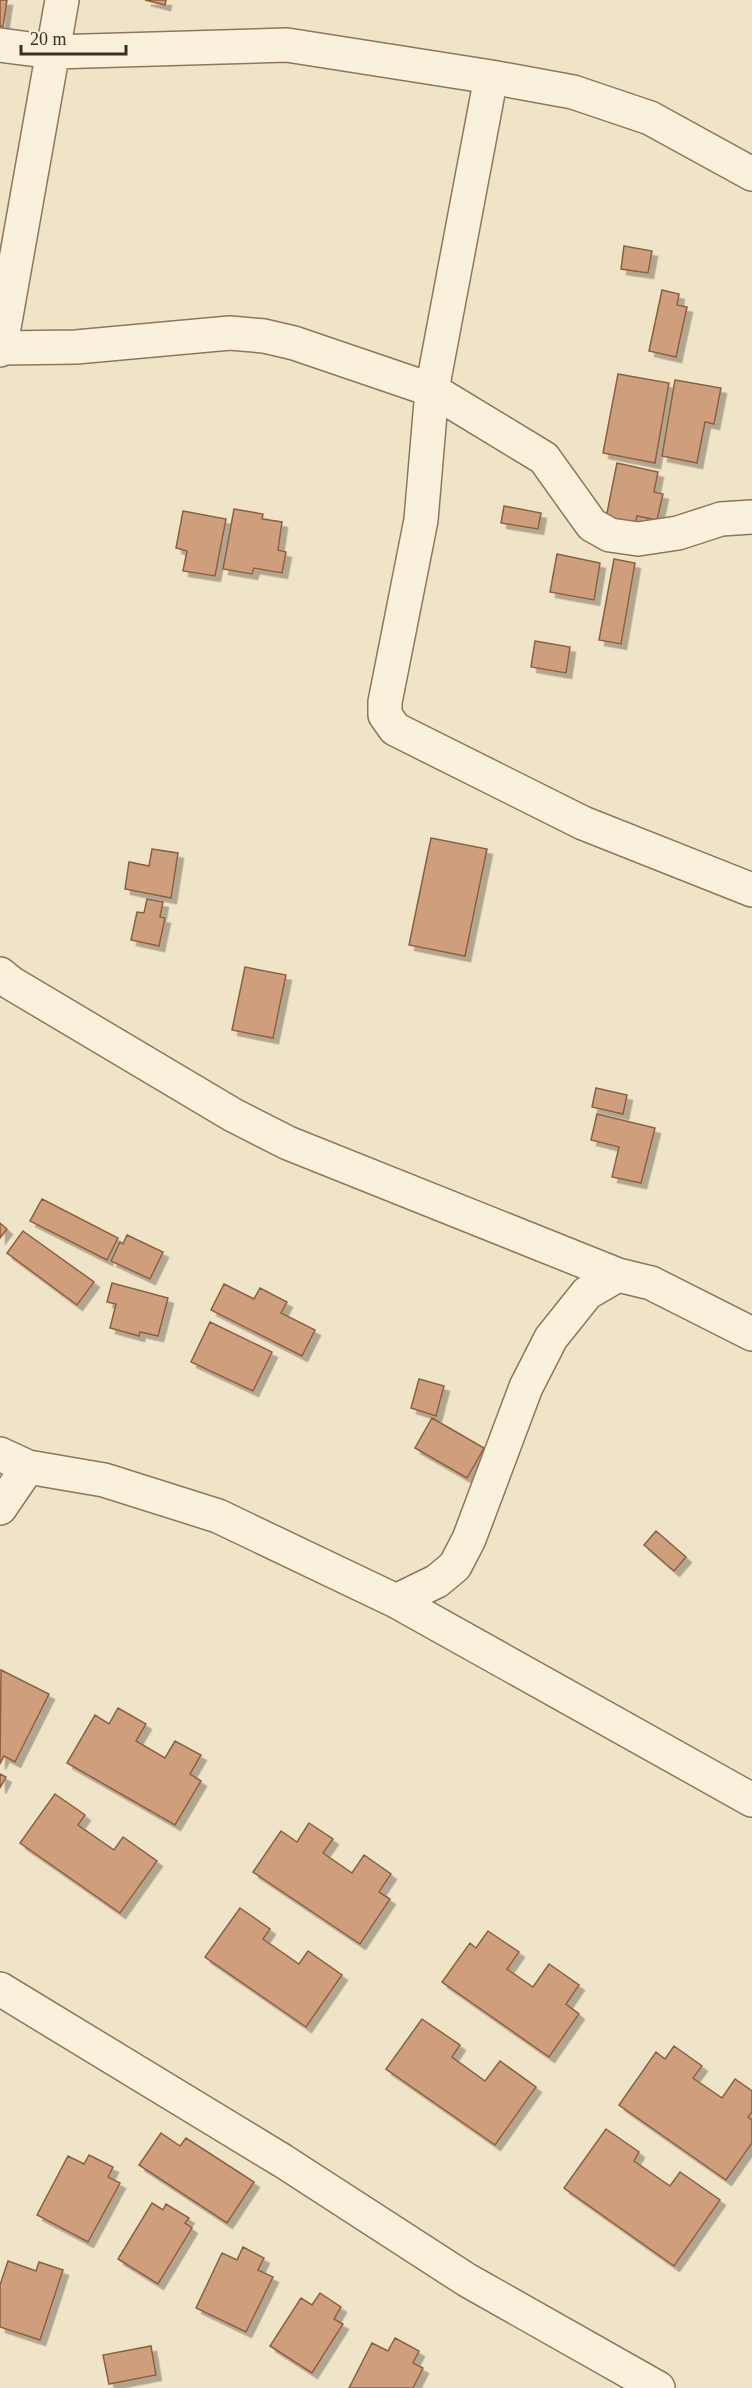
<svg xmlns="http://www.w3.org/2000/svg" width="752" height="2388" font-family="Georgia,serif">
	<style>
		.building { fill: #cf9f7d; stroke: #8d5f41; stroke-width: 1.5; filter: url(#shadow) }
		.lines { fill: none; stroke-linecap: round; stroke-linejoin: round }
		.minor-casing { stroke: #8d765c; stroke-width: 36 }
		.minor { stroke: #faf1dc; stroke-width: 33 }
	</style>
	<defs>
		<filter id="shadow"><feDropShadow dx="5.5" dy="5.5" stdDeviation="0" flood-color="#0004"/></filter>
	</defs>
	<rect width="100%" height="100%" fill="#f0e4c8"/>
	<path class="building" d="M 0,0 L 7,0 L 3,27 L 0,26 Z
		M 145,0 L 166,0 L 165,5 Z
		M 624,246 L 652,251 L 648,273 L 621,269 Z
		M 662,290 L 679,294 L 677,305 L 687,307 L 676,357 L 649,351 Z
		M 618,374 L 669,383 L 655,463 L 603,453 Z
		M 675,380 L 721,388 L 714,424 L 705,422 L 697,463 L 662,456 Z
		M 617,463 L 658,472 L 654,492 L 663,494 L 657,520 L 637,516 L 633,534 L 604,528 Z
		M 504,506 L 541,513 L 538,529 L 501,523 Z
		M 234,509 L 263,514 L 262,519 L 282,522 L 278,550 L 286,552 L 282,573 L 254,568 L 252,574 L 223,569 Z
		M 183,511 L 226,519 L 215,576 L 183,571 L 187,551 L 176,548 Z
		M 557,554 L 600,563 L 594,600 L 550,592 Z
		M 614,559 L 635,563 L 621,644 L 599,640 Z
		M 535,641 L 570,647 L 566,673 L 531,667 Z
		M 431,838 L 487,849 L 465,956 L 409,945 Z
		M 152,849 L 178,853 L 171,898 L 125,889 L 129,862 L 149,866 Z
		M 147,899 L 163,902 L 160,917 L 165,918 L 159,946 L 131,940 L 137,912 L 144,913 Z
		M 245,967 L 286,975 L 273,1038 L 232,1030 Z
		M 596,1088 L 627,1095 L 623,1114 L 592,1107 Z
		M 597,1114 L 655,1128 L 641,1183 L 612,1177 L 619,1147 L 591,1140 Z
		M 42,1199 L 118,1238 L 107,1260 L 30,1221 Z
		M 0,1223 L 7,1229 L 0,1238 Z
		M 23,1231 L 94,1282 L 77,1305 L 7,1253 Z
		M 127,1235 L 163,1252 L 150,1279 L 111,1261 L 120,1242 L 123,1244 Z
		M 112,1283 L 168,1298 L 158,1336 L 140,1332 L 139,1336 L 110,1328 L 116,1304 L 107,1302 Z
		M 224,1284 L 254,1299 L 260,1288 L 287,1302 L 281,1313 L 315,1330 L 302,1356 L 211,1310 Z
		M 210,1322 L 272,1352 L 253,1391 L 191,1362 Z
		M 419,1379 L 444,1386 L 436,1416 L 411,1408 Z
		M 432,1418 L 484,1448 L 467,1478 L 415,1448 Z
		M 656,1531 L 686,1557 L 674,1571 L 644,1545 Z
		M 1,1670 L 49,1694 L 15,1762 L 4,1756 L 0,1764 Z
		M 118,1708 L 146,1724 L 136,1741 L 165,1758 L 175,1741 L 201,1755 L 190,1774 L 201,1781 L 175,1825 L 67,1763 L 95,1715 L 109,1724 Z
		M 0,1774 L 6,1777 L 0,1788 Z
		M 55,1794 L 85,1815 L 78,1825 L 114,1850 L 123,1837 L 157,1861 L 120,1913 L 20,1843 Z
		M 309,1823 L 333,1839 L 323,1853 L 352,1873 L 364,1855 L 391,1874 L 379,1892 L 390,1899 L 360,1944 L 253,1872 L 281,1831 L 297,1842 Z
		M 240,1908 L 270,1929 L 263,1939 L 299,1964 L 308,1951 L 342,1975 L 306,2027 L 205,1957 Z
		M 488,1931 L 519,1952 L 507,1969 L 533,1987 L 549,1964 L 579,1985 L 566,2004 L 579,2014 L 549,2057 L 442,1982 L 470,1943 L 476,1948 Z
		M 422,2019 L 460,2045 L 452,2057 L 485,2081 L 500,2061 L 536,2087 L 495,2145 L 386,2069 Z
		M 674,2046 L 702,2066 L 693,2078 L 722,2098 L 735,2079 L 752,2091 L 752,2112 L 748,2117 L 752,2120 L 752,2143 L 726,2180 L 619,2105 L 656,2052 L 665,2059 Z
		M 606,2129 L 639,2152 L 634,2161 L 670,2186 L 680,2172 L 720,2200 L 674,2266 L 564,2188 Z
		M 161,2133 L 180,2146 L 186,2138 L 254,2182 L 227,2223 L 139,2165 Z
		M 89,2155 L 113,2167 L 108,2177 L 120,2183 L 88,2242 L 37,2215 L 68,2156 L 84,2164 Z
		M 152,2203 L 163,2210 L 166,2204 L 189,2218 L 185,2223 L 192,2228 L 158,2284 L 118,2259 Z
		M 243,2247 L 264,2258 L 258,2270 L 273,2277 L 246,2332 L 196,2308 L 222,2253 L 237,2260 Z
		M 8,2261 L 36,2271 L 39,2262 L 63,2270 L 40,2340 L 0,2327 L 0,2285 Z
		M 320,2293 L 341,2307 L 334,2319 L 343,2324 L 312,2373 L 270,2346 L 301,2298 L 312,2305 Z
		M 395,2338 L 419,2351 L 413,2363 L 423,2368 L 413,2388 L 349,2388 L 372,2343 L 388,2351 Z
		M 151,2346 L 156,2375 L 109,2384 L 103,2355 Z"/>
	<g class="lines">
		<g class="minor-casing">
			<path id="minor" d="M 0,45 L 53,52 L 287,45 L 491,77 L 573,92 L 650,118 L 752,174
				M 491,77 L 432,390 L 421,520 L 385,702 L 385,715 L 395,729 L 583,823 L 752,890
				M 0,348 L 76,347 L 230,333 L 264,336 L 294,343 L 432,390 L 544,458 L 592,525 L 610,535 L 638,539 L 678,533 L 721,519 L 752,517
				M 0,350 L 62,0
				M 0,974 L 11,983 L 233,1115 L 288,1143 L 618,1275
				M 0,1454 L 28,1467 L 104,1480 L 218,1516 L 396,1601 L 752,1800
				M 0,1508 L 28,1467
				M 396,1601 L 437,1581 L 455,1566 L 469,1539 L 526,1387 L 551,1338 L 587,1293 L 618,1275 L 651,1283 L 752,1334
				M 0,1989 L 283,2161 L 467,2280 L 658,2388"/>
		</g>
		<use href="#minor" class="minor"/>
	</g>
	<path d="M21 45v9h105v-9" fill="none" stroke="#3d2e20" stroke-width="3"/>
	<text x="30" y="45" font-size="18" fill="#3d2e20" stroke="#f7eed8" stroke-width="4.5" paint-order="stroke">20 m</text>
</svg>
